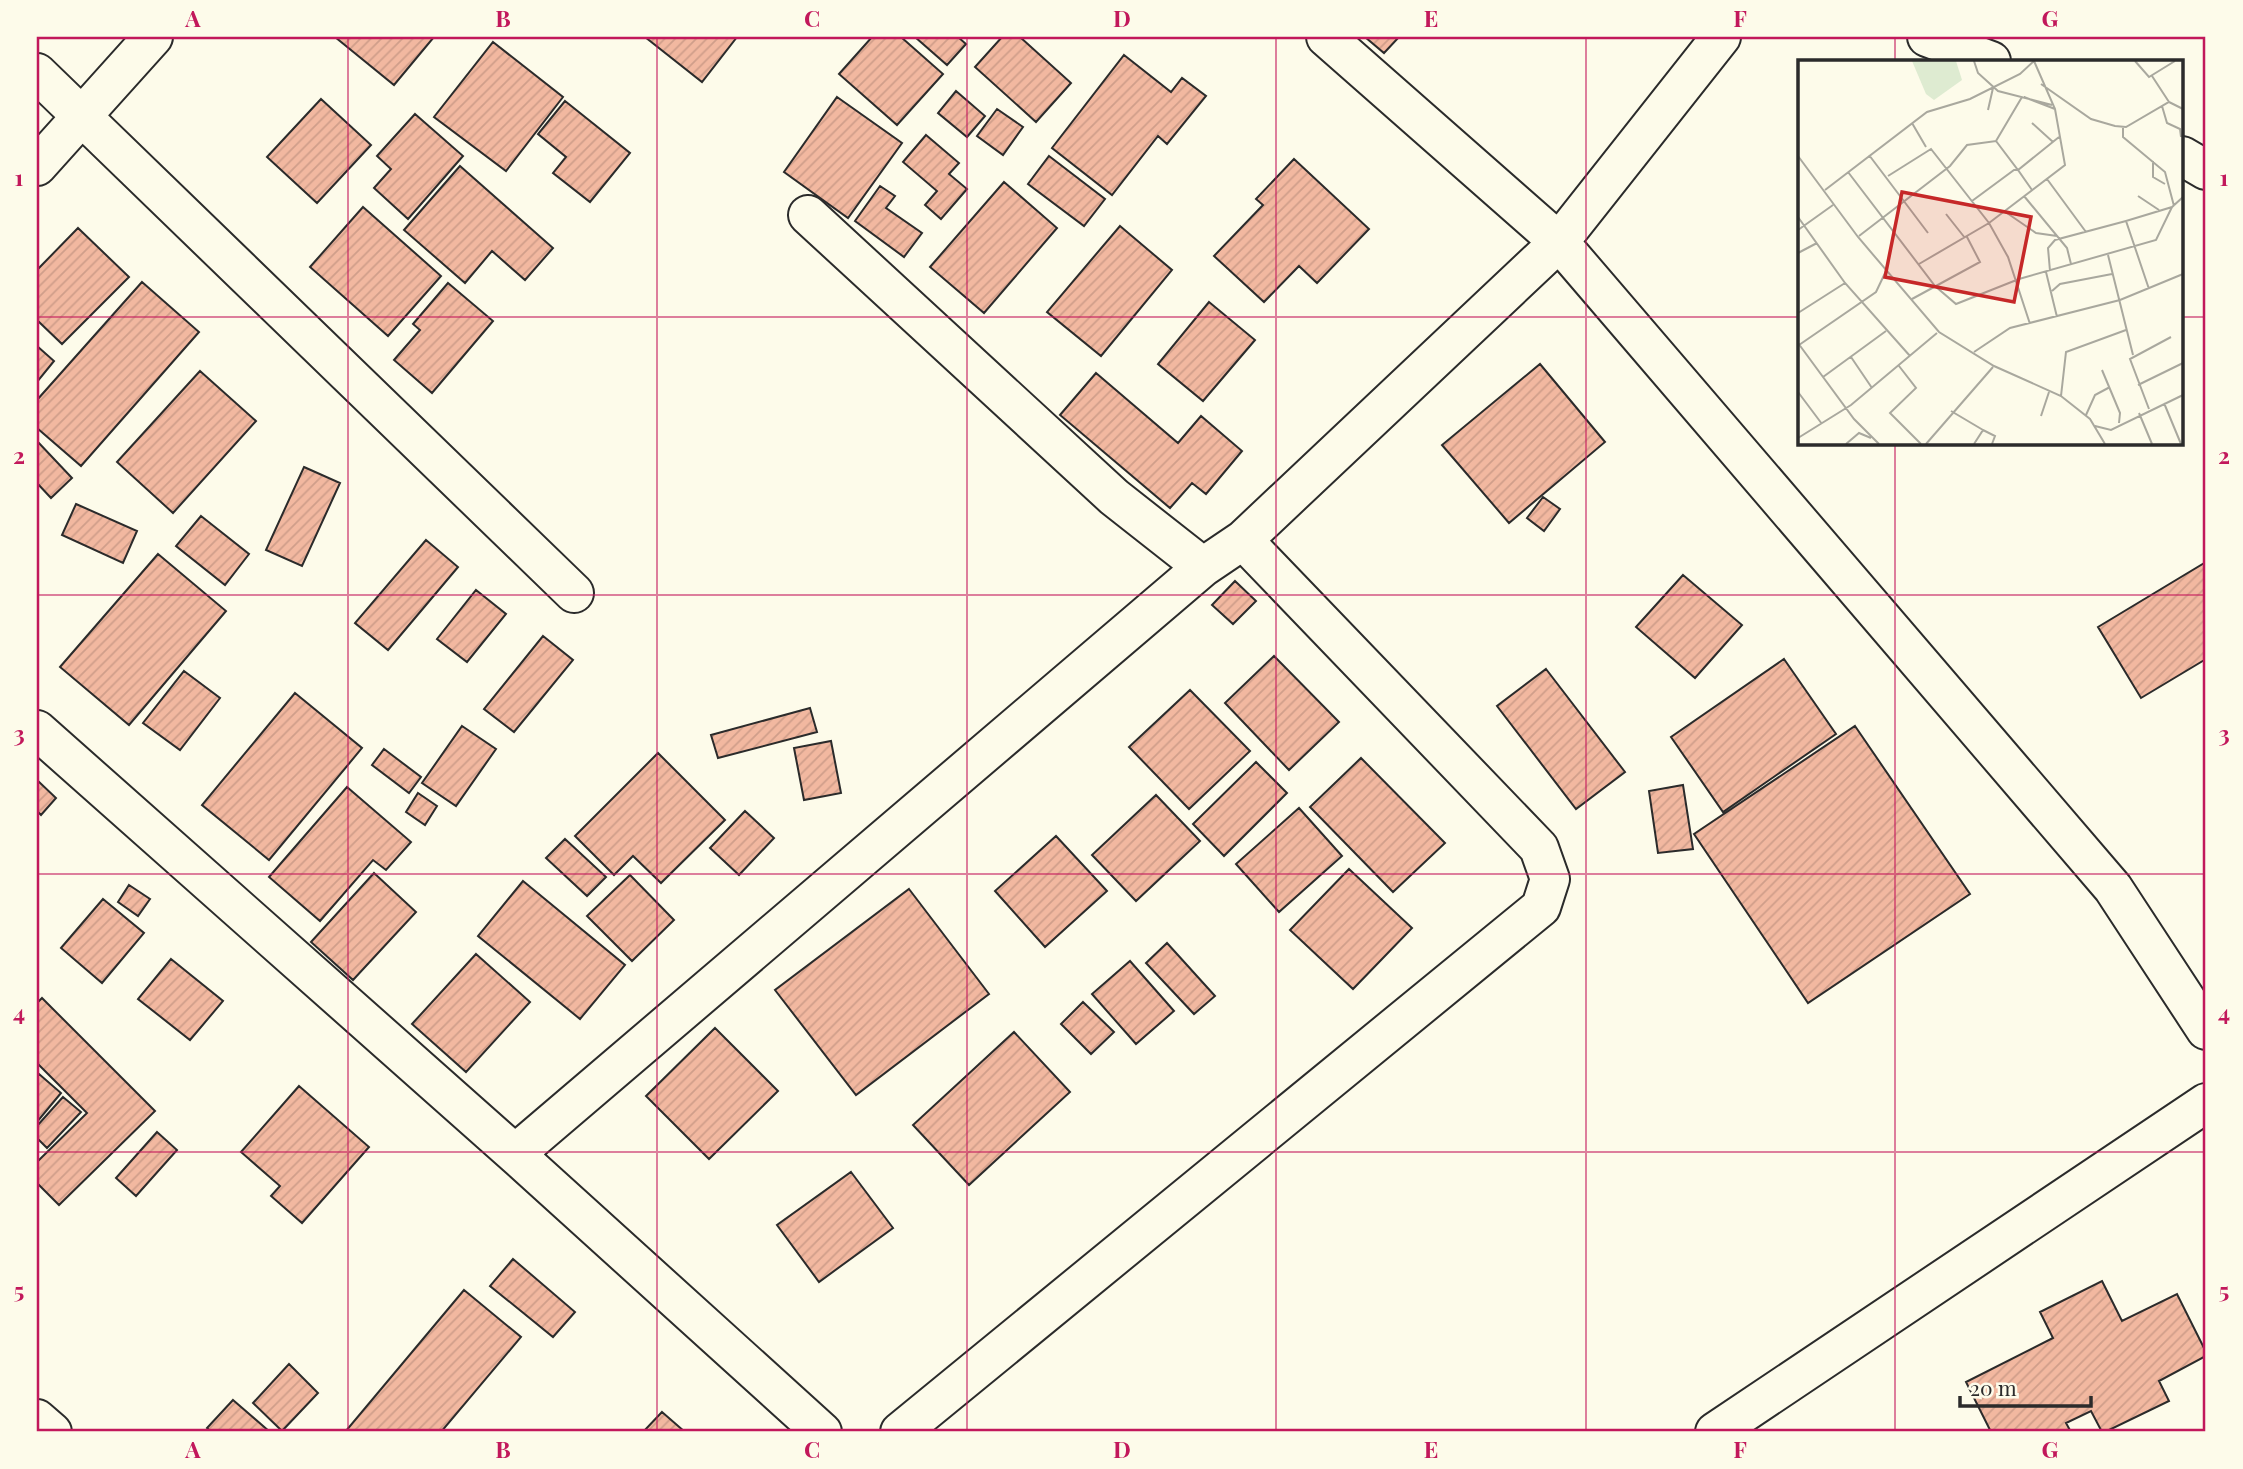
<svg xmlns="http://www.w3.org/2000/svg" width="2243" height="1469" font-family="'Playfair Display',serif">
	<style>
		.building { fill: url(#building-hatch); stroke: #2b2b2b; stroke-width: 2 }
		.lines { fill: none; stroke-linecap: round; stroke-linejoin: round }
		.minor-casing { stroke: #2b2b2b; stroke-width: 42 }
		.trunk-casing { stroke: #2b2b2b; stroke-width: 42 }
		.minor { stroke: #fdfbea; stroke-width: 38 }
		.trunk { stroke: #fdfbea; stroke-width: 38 }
		.grid { fill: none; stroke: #c2185b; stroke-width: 2; stroke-opacity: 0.55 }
		.inset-road { fill: none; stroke: #a9a89e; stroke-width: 2 }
		.view { fill: #c62828; fill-opacity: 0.15; stroke: #c62828; stroke-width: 3.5 }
		.inset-edge { fill: none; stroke: #2b2b2b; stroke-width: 3.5 }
		.neatline { fill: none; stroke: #c2185b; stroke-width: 2.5 }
		.grid-label { font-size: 23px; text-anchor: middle; font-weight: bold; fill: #c2185b }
	</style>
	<defs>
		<pattern id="building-hatch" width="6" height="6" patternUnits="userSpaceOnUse" patternTransform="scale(1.75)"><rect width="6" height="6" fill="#f2b8a0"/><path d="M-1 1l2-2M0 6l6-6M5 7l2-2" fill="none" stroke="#d09e8a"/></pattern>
	</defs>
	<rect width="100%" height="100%" fill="#fdfbea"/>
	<path class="building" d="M 335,37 L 434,37 L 394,85 Z
		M 645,37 L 737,37 L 702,82 Z
		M 872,37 L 901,37 L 943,74 L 897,125 L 839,74 Z
		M 915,37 L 958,37 L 966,44 L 947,65 Z
		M 1002,37 L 1020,37 L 1071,83 L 1036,122 L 975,67 Z
		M 1365,37 L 1399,37 L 1384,53 Z
		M 493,42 L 563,97 L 506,171 L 434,117 Z
		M 1124,55 L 1171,92 L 1182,78 L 1206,96 L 1167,144 L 1158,136 L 1112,195 L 1052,148 Z
		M 956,91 L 985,116 L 967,137 L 938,113 Z
		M 837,97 L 902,143 L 848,218 L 784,172 Z
		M 321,99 L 371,145 L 317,203 L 267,157 Z
		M 565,101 L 630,153 L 590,202 L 553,173 L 566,157 L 538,134 Z
		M 997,109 L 1023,127 L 1003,155 L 977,136 Z
		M 415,114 L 463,156 L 408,219 L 374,188 L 391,169 L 377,156 Z
		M 926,135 L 959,163 L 949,174 L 967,189 L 941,219 L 925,205 L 937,191 L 903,162 Z
		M 1049,156 L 1105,199 L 1084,226 L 1028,184 Z
		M 1294,159 L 1369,229 L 1317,283 L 1299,266 L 1264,302 L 1214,256 L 1263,205 L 1256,199 Z
		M 460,166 L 553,248 L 525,280 L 492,251 L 465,283 L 404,230 Z
		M 1004,182 L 1057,228 L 984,313 L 930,267 Z
		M 880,186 L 895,196 L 886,208 L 922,233 L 904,257 L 855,221 Z
		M 363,207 L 441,276 L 388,336 L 310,267 Z
		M 1120,226 L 1172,270 L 1101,356 L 1047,312 Z
		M 78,228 L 129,277 L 62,344 L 37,320 L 37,270 Z
		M 142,282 L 199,332 L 81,466 L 37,428 L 37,400 Z
		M 448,283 L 493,321 L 432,393 L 394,360 L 420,330 L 413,324 Z
		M 1209,302 L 1255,340 L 1203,401 L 1158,364 Z
		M 37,346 L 54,361 L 37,382 Z
		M 1540,364 L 1605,442 L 1509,523 L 1442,445 Z
		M 200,371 L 256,421 L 173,513 L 117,462 Z
		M 1096,373 L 1178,443 L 1201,416 L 1242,451 L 1206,494 L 1192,483 L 1170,508 L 1060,415 Z
		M 37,441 L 72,478 L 51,498 L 37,483 Z
		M 304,467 L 340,483 L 302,566 L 266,550 Z
		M 1543,497 L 1560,509 L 1544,531 L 1527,518 Z
		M 76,504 L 137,531 L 123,563 L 62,535 Z
		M 201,516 L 249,554 L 225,585 L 176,546 Z
		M 426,540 L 458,567 L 388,650 L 355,623 Z
		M 158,554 L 226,611 L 129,725 L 60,667 Z
		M 2206,562 L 2206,659 L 2141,698 L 2098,627 Z
		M 1683,575 L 1742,625 L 1695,678 L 1636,627 Z
		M 1235,581 L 1256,601 L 1233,624 L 1212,605 Z
		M 476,590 L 506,614 L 467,662 L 437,639 Z
		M 543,636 L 573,660 L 514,732 L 484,709 Z
		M 1274,656 L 1339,722 L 1289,770 L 1225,703 Z
		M 1784,659 L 1836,734 L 1723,812 L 1671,737 Z
		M 1546,669 L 1625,772 L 1576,809 L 1497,706 Z
		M 184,671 L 220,698 L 180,750 L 143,723 Z
		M 1190,690 L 1250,751 L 1189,809 L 1129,747 Z
		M 295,693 L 362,748 L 269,860 L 202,805 Z
		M 810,708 L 817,732 L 718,758 L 711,735 Z
		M 462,726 L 496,749 L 456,806 L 422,783 Z
		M 1855,726 L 1970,894 L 1808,1003 L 1694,834 Z
		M 831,741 L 841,793 L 804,800 L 794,748 Z
		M 384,749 L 421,777 L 409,793 L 372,765 Z
		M 658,753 L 725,820 L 661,883 L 633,856 L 614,875 L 575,836 Z
		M 1361,758 L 1445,843 L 1393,892 L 1310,807 Z
		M 1256,762 L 1287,793 L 1224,856 L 1193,824 Z
		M 37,780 L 56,798 L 41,815 L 37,811 Z
		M 1683,785 L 1693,849 L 1658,853 L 1649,791 Z
		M 347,787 L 411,842 L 386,870 L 373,860 L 320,921 L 269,877 Z
		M 418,793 L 437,806 L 425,825 L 406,812 Z
		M 1156,795 L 1200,841 L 1136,901 L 1092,855 Z
		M 1299,808 L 1342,856 L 1279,912 L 1236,864 Z
		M 745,811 L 774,838 L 739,875 L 710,848 Z
		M 1056,836 L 1107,891 L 1045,947 L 995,891 Z
		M 565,839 L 606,877 L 587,896 L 546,858 Z
		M 1349,869 L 1412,928 L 1353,989 L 1290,930 Z
		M 374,873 L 416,912 L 353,980 L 311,942 Z
		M 630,875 L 674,920 L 632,961 L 587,916 Z
		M 523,881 L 625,965 L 580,1019 L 478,936 Z
		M 129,885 L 150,899 L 138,916 L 118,902 Z
		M 909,889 L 989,994 L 856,1095 L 775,990 Z
		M 103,899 L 144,933 L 102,983 L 61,948 Z
		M 1167,943 L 1215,996 L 1194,1014 L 1146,963 Z
		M 476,954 L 530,1002 L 466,1072 L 412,1024 Z
		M 171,959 L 223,1001 L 190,1040 L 138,999 Z
		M 1130,961 L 1174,1011 L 1136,1044 L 1092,994 Z
		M 42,998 L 155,1111 L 59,1205 L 37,1183 L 37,1162 L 87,1113 L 37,1063 L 37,1003 Z
		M 1083,1002 L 1114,1032 L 1091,1054 L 1061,1024 Z
		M 715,1028 L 778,1091 L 709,1159 L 646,1096 Z
		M 1014,1032 L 1070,1092 L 969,1185 L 913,1125 Z
		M 39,1074 L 61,1093 L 37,1122 L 37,1077 Z
		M 299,1086 L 369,1147 L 302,1223 L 271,1196 L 280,1186 L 241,1152 Z
		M 63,1097 L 81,1112 L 47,1148 L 37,1138 L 37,1126 Z
		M 157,1132 L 177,1150 L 136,1196 L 116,1178 Z
		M 851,1172 L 893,1228 L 819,1282 L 777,1225 Z
		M 513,1259 L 575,1312 L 553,1337 L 490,1286 Z
		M 2102,1281 L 2122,1321 L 2177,1294 L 2206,1352 L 2206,1356 L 2159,1381 L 2169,1401 L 2105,1432 L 2102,1432 L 2091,1411 L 2066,1423 L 2071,1432 L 1991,1432 L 1966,1382 L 2053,1338 L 2040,1312 Z
		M 464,1290 L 521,1337 L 441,1432 L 345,1432 Z
		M 289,1364 L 318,1393 L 282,1431 L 253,1403 Z
		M 233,1400 L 270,1432 L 211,1432 L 207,1428 Z
		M 662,1412 L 685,1432 L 643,1432 Z"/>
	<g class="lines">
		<g class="minor-casing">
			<path id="minor" d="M 1326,37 L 1559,242 L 2113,888 L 2206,1030
				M 1927,37 L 1991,61
				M 37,73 L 574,593
				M 2182,156 L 2206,170
				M 37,166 L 153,37
				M 808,215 L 1114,497 L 1203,567
				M 37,730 L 515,1154 L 822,1432
				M 515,1154 L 1203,567 L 1243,540 L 1559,242 L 1721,37
				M 900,1432 L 1541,907 L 1550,879 L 1539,848 L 1243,540
				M 1715,1432 L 2206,1103"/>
		</g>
		<g class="trunk-casing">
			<path id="trunk" d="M 37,1419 L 52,1432"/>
		</g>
		<use href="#minor" class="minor"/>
		<use href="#trunk" class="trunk"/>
	</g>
	<path class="grid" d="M 348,37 L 348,1432M 657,37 L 657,1432M 967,37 L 967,1432M 1276,37 L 1276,1432M 1586,37 L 1586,1432M 1895,37 L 1895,61M 37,317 L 1800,317M 2182,317 L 2206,317M 1895,443 L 1895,1432M 37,595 L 2206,595M 37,874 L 2206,874M 37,1152 L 2206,1152"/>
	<g transform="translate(1798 60)">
		<rect width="385" height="385" fill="#fdfbea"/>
		<path d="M 114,1 L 158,1 L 164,20 L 136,40 L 128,34 Z" fill="#deebd1"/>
		<path class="inset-road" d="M 176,1 L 180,13 L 200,31 L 254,45M 337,1 L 351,17 L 377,1M 354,16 L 371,42M 243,24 L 293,59 L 317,66 L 328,67 L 371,42 L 385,49M 226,37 L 257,49M 364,46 L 369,63 L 382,69 L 383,77M 190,50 L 195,28M 114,63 L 128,87M 234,63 L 255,82M 325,67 L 325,77 L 367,112 L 376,146M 198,81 L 224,37M 71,95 L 130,173M 0,96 L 60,177 L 141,272 L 196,306 L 263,336 L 292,359 L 307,384M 355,101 L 355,117 L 367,124M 50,112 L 137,226 L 158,244 L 221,219 L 358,180 L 374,147M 90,116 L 133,89 L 191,163 L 210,197 L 232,264M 249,119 L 288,172M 27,130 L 129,52 L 172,39 L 222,14 L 236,1M 226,136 L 269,188 L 273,204M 340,136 L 361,150M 174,141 L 216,110 L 220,110 L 234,130M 206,151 L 238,173 L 259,176M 148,154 L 167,178M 0,157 L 47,223 L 112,296M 328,161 L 374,147 L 385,137M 0,170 L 35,145M 61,176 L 152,106 L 169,85 L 198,81 L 220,110 L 261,77M 0,193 L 19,183M 310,195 L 335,295M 121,204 L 191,163 L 267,105 L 257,49 L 236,1M 252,211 L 250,188 L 257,180 L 328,161 L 351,229M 248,212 L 259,257M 254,231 L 262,224 L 314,214M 114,239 L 182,202 L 169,177M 0,253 L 47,223M 0,283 L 56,359 L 81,384M 1,285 L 78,232 L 88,211M 176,292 L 212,268 L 322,240 L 385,214M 53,297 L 74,328M 101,306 L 118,328 L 92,353 L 123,384M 304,310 L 322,353 L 321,363M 25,317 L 88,271M 340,325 L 385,303M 0,332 L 24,364M 263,336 L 268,292 L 328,270M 366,343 L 383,384M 351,349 L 332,299 L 373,277M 153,351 L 185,370 L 176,384M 341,353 L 354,384M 288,355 L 297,335 L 312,327M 243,356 L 251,332M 297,366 L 313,370 L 385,335M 185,370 L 197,376 L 194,384M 0,378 L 53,345 L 139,273M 48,384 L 61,373 L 73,378M 128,384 L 195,307"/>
		<path class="view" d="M 104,132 L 233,157 L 216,242 L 87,217 Z"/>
		<rect width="385" height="385" class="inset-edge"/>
	</g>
	<rect width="2243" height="1469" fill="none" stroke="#fdfbea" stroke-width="77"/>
	<path d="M1960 1396v10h131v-10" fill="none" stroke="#2b2b2b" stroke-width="3.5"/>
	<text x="1970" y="1396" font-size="21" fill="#2b2b2b" stroke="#fdfbea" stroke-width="5" paint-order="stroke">20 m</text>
	<rect x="38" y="38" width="2166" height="1392" class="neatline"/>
	<g class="grid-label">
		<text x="193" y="27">A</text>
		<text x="503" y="27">B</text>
		<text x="812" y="27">C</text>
		<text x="1122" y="27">D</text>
		<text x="1431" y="27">E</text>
		<text x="1740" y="27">F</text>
		<text x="2050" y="27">G</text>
		<text x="19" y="186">1</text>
		<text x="2224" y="186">1</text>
		<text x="19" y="464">2</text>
		<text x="2224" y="464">2</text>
		<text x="19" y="742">3</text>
		<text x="2224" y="742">3</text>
		<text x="19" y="1021">4</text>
		<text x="2224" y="1021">4</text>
		<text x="19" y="1299">5</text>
		<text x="2224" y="1299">5</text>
		<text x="193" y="1458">A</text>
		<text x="503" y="1458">B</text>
		<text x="812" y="1458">C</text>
		<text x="1122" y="1458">D</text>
		<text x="1431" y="1458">E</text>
		<text x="1740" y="1458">F</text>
		<text x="2050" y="1458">G</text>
	</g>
</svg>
